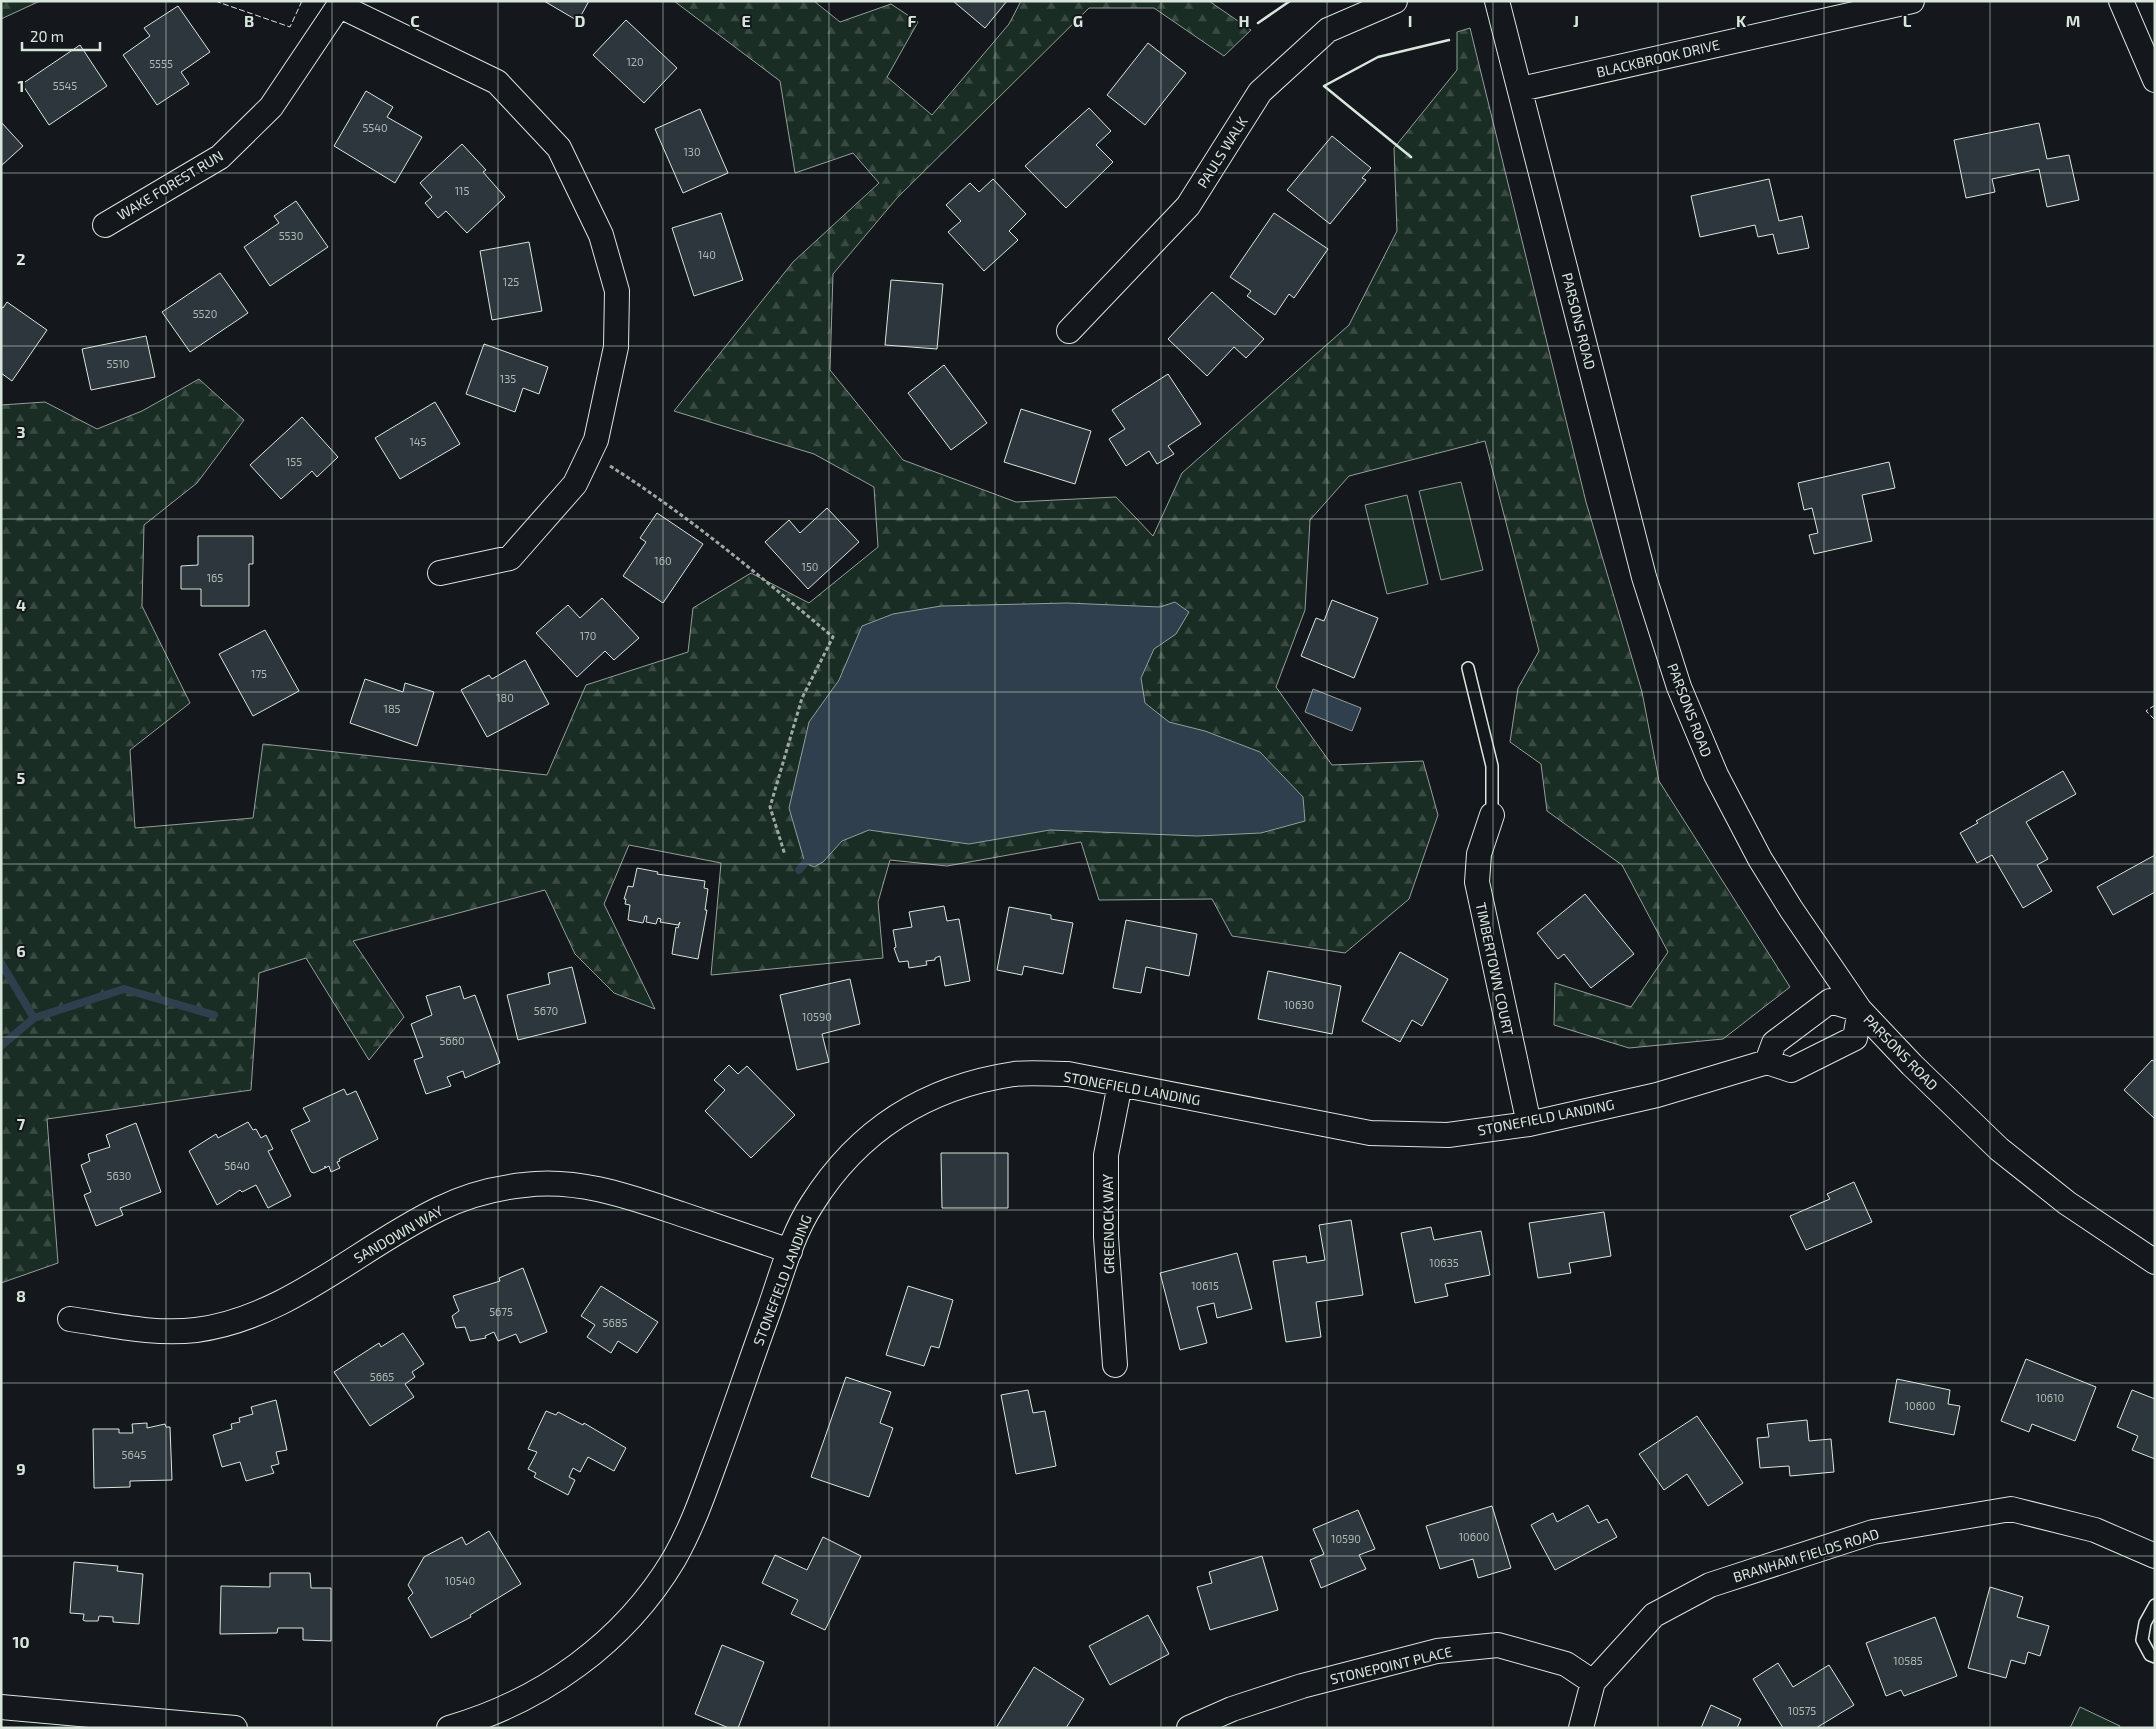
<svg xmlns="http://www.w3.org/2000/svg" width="2156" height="1729" font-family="'Exo 2',sans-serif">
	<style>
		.forest { fill: url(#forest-firs); stroke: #939e99 }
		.pitch { fill: #1a2d24; stroke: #939e99 }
		.water { fill: #2f3f4d; stroke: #939e99 }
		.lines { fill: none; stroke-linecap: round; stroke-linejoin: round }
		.stream { stroke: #2f3f4d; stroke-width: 8 }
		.building { fill: #2c363c; stroke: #d8e6dc }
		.lane-casing { stroke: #d8e6dc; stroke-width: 14 }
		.street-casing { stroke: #d8e6dc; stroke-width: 26 }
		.path { stroke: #9da8a2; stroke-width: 3; stroke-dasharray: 4 2.5; stroke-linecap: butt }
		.lane { stroke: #14181c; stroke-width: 11 }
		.street { stroke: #14181c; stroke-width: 24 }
		.fence { stroke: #d8e6dc; stroke-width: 1; stroke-dasharray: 6 2.5; stroke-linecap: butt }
		.wall { stroke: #d8e6dc; stroke-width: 2.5 }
		.grid { fill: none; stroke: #d8e6dc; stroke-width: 1; stroke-opacity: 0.55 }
		.labels { text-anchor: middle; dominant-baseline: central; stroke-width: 4; stroke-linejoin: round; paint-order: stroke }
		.number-label { font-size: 11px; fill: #adbab4 }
		.street-label { font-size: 14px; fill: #d8e6dc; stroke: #14181c }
		.grid-label { font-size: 16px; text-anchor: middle; font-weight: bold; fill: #d8e6dc; stroke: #14181c; stroke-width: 4; stroke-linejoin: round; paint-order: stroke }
	</style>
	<defs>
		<pattern id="forest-firs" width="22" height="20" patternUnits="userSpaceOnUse" patternTransform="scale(1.25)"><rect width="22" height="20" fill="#1a2d24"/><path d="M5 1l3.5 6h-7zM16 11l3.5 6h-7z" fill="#3b4b43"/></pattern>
	</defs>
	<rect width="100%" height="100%" fill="#14181c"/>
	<path class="forest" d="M 1,1 L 40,1 L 1,19 Z
		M 674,1 L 814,1 L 840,22 L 891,4 L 918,22 L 887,77 L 932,115 L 1009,24 L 1021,1 L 1209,1 L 1251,30 L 1224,56 L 1154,8 L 1089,8 L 897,198 L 833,274 L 830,370 L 903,460 L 1016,502 L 1116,497 L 1153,536 L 1182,473 L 1349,325 L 1397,231 L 1394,148 L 1457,70 L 1457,32 L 1470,28 L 1586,502 L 1642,692 L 1659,781 L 1790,987 L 1723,1039 L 1629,1048 L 1554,1025 L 1555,983 L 1631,1007 L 1668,952 L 1622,865 L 1547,811 L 1541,764 L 1510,742 L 1518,688 L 1539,651 L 1485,441 L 1349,476 L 1310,520 L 1305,610 L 1276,687 L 1332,765 L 1423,761 L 1438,815 L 1409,899 L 1345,953 L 1232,936 L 1212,899 L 1099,900 L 1081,842 L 947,866 L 890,860 L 878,902 L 883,958 L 711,975 L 721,863 L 629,845 L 604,904 L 655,1009 L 614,993 L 575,954 L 545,890 L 353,941 L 404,1017 L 369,1060 L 306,958 L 259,973 L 251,1090 L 47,1119 L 58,1263 L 1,1283 L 1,405 L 45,402 L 97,429 L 142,411 L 199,379 L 244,420 L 197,483 L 144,525 L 142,606 L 190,703 L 130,750 L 135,828 L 253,818 L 263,744 L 547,775 L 586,685 L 688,652 L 693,608 L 751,573 L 809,603 L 878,547 L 874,487 L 814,454 L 674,411 L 793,262 L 879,183 L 853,153 L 795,173 L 780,81 Z"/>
	<path class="pitch" d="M 1461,482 L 1483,570 L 1441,580 L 1419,491 Z
		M 1407,495 L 1428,584 L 1387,594 L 1365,505 Z
		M 2080,1707 L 2120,1726 L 2119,1728 L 2070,1728 Z"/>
	<path class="water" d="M 1175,602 L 1189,612 L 1176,634 L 1154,649 L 1141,678 L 1145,703 L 1169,722 L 1205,731 L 1260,752 L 1303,797 L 1305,821 L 1261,833 L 1197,836 L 1050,830 L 969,844 L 869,830 L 842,841 L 823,862 L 814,867 L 805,863 L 789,808 L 809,722 L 839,680 L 862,626 L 893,614 L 941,606 L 1067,603 L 1160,607 Z
		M 1313,689 L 1361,708 L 1352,731 L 1305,712 Z"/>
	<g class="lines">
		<path class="stream" d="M 799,870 L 805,863
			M 1,963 L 34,1018
			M 1,1046 L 34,1018 L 124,989 L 214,1015"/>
	</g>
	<path class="building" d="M 544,1 L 589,1 L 578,21 Z
		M 953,1 L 1007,1 L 985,28 Z
		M 178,6 L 210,52 L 181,72 L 189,84 L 157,105 L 123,55 L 150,36 L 144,28 Z
		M 626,20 L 677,68 L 644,103 L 593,55 Z
		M 1148,43 L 1186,73 L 1145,125 L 1107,95 Z
		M 80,45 L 107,86 L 49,125 L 22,84 Z
		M 366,91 L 393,107 L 387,117 L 422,137 L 395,183 L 334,146 Z
		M 1089,108 L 1111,131 L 1096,145 L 1113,162 L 1066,208 L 1025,166 Z
		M 700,109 L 728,173 L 683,193 L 655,129 Z
		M 1,122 L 23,146 L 2,165 L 1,164 Z
		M 2039,123 L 2047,159 L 2069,155 L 2079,200 L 2047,207 L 2039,169 L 1992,179 L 1995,192 L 1966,198 L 1954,140 Z
		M 1332,136 L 1371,168 L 1362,178 L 1366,180 L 1330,224 L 1287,190 Z
		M 462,144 L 486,170 L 483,172 L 505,197 L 467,233 L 446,211 L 438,218 L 425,203 L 432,197 L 420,183 Z
		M 993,179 L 1026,214 L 1009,231 L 1018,240 L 984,271 L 948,232 L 961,221 L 946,205 L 970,183 L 979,192 Z
		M 1769,179 L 1779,221 L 1802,216 L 1809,248 L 1778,254 L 1773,234 L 1758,237 L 1755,225 L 1700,237 L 1691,196 Z
		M 296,201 L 328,247 L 270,286 L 244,247 L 279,223 L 274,216 Z
		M 721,213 L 743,280 L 694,296 L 672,228 Z
		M 1274,213 L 1328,249 L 1294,298 L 1289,294 L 1275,315 L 1247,296 L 1251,291 L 1230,277 Z
		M 529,242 L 542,311 L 492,320 L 480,251 Z
		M 220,273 L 248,313 L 190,352 L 162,312 Z
		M 891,280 L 943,284 L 937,349 L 885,345 Z
		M 1212,292 L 1264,339 L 1246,358 L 1234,347 L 1207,376 L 1168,339 Z
		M 7,302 L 47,330 L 12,381 L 1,373 L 1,307 L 3,308 Z
		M 146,336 L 155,377 L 91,390 L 82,349 Z
		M 484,344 L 548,367 L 539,394 L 523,388 L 515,412 L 466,394 Z
		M 944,365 L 987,423 L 951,450 L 908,393 Z
		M 1168,374 L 1201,424 L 1168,446 L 1174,454 L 1157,464 L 1149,451 L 1126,466 L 1109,439 L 1125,429 L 1112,410 Z
		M 435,402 L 460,444 L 400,479 L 375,438 Z
		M 1021,409 L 1091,431 L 1075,484 L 1004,462 Z
		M 302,417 L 338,457 L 317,477 L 312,471 L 281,499 L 250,465 Z
		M 1889,462 L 1895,488 L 1862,495 L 1872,541 L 1814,554 L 1809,535 L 1818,533 L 1812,508 L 1804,510 L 1798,483 Z
		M 827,508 L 859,542 L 808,589 L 765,542 L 789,520 L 800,533 Z
		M 657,513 L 703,544 L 663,603 L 623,576 L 646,542 L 640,538 Z
		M 198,536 L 253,536 L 253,564 L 249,564 L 249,606 L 201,606 L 201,589 L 181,589 L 181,566 L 198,565 Z
		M 602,598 L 639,638 L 614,660 L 605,651 L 577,677 L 536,633 L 568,605 L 580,618 Z
		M 1332,600 L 1378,618 L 1354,678 L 1301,656 L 1316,618 L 1324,621 Z
		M 265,630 L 299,691 L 253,716 L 219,654 Z
		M 525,660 L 549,704 L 487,737 L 461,690 L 489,675 L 492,679 Z
		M 365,679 L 403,692 L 405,683 L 434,692 L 417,746 L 350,723 Z
		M 2063,771 L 2076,794 L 2026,822 L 2048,859 L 2037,865 L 2052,891 L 2023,908 L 1992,855 L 1977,863 L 1960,833 L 1978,823 L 1976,821 Z
		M 2155,855 L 2155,892 L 2113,915 L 2097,887 Z
		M 637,868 L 658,872 L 657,874 L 705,881 L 704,888 L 708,889 L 705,910 L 707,910 L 698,959 L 672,954 L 676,927 L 678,928 L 680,922 L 678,925 L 660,922 L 661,919 L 658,918 L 656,924 L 646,922 L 647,916 L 645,916 L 643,923 L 628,920 L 630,905 L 625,904 L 626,899 L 624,899 L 628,886 L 633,887 Z
		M 1585,894 L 1634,954 L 1591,988 L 1564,954 L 1558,959 L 1537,933 Z
		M 944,906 L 947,921 L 959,919 L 970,981 L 945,986 L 940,956 L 935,958 L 935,960 L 926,961 L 927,965 L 909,968 L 908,961 L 899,962 L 894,948 L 896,947 L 893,930 L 912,927 L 909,912 Z
		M 1009,907 L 1051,915 L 1051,919 L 1073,923 L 1063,974 L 1024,966 L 1022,975 L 997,970 Z
		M 1126,920 L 1197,934 L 1189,976 L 1146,967 L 1141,993 L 1113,988 Z
		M 1400,952 L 1448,979 L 1422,1026 L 1412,1020 L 1400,1042 L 1362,1021 Z
		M 572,967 L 586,1023 L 518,1040 L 507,995 L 550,984 L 548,973 Z
		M 1268,971 L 1341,986 L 1332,1034 L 1258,1019 Z
		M 850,979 L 860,1024 L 822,1034 L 829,1062 L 797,1070 L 780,995 Z
		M 460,986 L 464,999 L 475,995 L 500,1063 L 465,1078 L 463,1071 L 447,1077 L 451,1086 L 426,1094 L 414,1060 L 423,1057 L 411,1024 L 432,1015 L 426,996 Z
		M 2152,1060 L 2155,1062 L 2155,1119 L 2124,1090 Z
		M 729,1065 L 738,1074 L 747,1066 L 795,1115 L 751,1158 L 705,1111 L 725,1090 L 714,1080 Z
		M 344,1089 L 347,1095 L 356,1091 L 378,1139 L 339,1159 L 340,1161 L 337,1162 L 340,1168 L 331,1172 L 329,1166 L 325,1168 L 325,1166 L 325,1168 L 314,1173 L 311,1172 L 291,1130 L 310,1121 L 303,1108 Z
		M 248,1122 L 253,1130 L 256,1129 L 261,1138 L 266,1135 L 273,1149 L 268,1151 L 291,1196 L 268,1208 L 256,1185 L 242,1192 L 240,1190 L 217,1205 L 189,1151 L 216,1134 L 218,1138 Z
		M 136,1123 L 161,1192 L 120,1208 L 123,1215 L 96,1226 L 84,1195 L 91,1192 L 81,1165 L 90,1161 L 88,1154 L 110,1147 L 106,1135 Z
		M 941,1153 L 1008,1153 L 1008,1208 L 942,1208 Z
		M 1854,1182 L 1872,1222 L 1806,1250 L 1790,1216 L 1830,1199 L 1827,1194 Z
		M 1604,1212 L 1611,1256 L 1569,1263 L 1571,1273 L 1538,1278 L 1529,1223 Z
		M 1351,1220 L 1363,1295 L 1316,1302 L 1321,1337 L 1286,1342 L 1273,1261 L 1306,1256 L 1307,1263 L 1325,1260 L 1319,1225 Z
		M 1431,1227 L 1434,1240 L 1481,1231 L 1490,1275 L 1445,1284 L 1448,1296 L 1415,1303 L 1401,1233 Z
		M 1237,1253 L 1252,1309 L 1217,1318 L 1214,1303 L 1197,1307 L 1207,1343 L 1180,1350 L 1160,1273 Z
		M 523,1268 L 547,1332 L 520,1343 L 516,1334 L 498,1341 L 494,1332 L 485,1336 L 486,1338 L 470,1341 L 465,1327 L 456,1328 L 452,1316 L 459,1311 L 453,1296 L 500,1281 L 499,1278 Z
		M 601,1286 L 658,1322 L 637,1353 L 618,1341 L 611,1353 L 587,1337 L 595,1325 L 581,1316 Z
		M 908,1286 L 953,1300 L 939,1348 L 931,1346 L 924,1366 L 886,1355 Z
		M 403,1333 L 424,1364 L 412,1372 L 415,1377 L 405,1384 L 414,1397 L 370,1426 L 334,1372 L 379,1343 L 381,1347 Z
		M 2026,1359 L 2096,1387 L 2075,1441 L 2032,1424 L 2029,1432 L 2001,1421 Z
		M 846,1377 L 891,1392 L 880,1423 L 893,1428 L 869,1497 L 811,1477 Z
		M 1897,1379 L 1950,1390 L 1948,1404 L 1960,1406 L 1954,1435 L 1889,1422 Z
		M 1028,1390 L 1033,1413 L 1045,1411 L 1056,1466 L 1016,1474 L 1001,1395 Z
		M 2132,1390 L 2155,1399 L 2155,1459 L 2132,1450 L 2138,1436 L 2117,1427 Z
		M 276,1400 L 287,1450 L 276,1452 L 279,1464 L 271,1466 L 274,1473 L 246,1481 L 240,1462 L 222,1467 L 213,1435 L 232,1429 L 231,1424 L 240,1422 L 239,1418 L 253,1414 L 251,1407 Z
		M 546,1411 L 556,1415 L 558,1412 L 583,1425 L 584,1423 L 626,1448 L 614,1471 L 588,1457 L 580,1472 L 573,1468 L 569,1477 L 575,1480 L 568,1495 L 534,1477 L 536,1473 L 528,1469 L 537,1452 L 528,1449 Z
		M 1697,1416 L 1743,1483 L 1708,1506 L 1687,1474 L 1664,1490 L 1639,1454 Z
		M 1807,1420 L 1809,1441 L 1831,1439 L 1834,1472 L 1790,1476 L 1789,1466 L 1760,1468 L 1757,1438 L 1769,1437 L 1767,1424 Z
		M 147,1423 L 147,1428 L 165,1424 L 166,1427 L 170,1427 L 172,1480 L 130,1481 L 130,1487 L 94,1488 L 93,1429 L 119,1429 L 119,1433 L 133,1433 L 132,1424 Z
		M 1588,1505 L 1598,1523 L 1607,1519 L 1617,1537 L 1555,1570 L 1531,1525 L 1553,1513 L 1557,1522 Z
		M 1492,1506 L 1511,1568 L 1478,1578 L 1473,1559 L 1440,1569 L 1426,1526 Z
		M 1358,1510 L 1375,1549 L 1359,1555 L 1366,1569 L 1321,1588 L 1310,1560 L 1324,1554 L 1313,1529 Z
		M 489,1531 L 521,1584 L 470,1615 L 471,1617 L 431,1638 L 408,1598 L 413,1593 L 408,1585 L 424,1557 L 462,1537 L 466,1545 Z
		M 823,1537 L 861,1556 L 825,1630 L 791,1614 L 798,1600 L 762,1583 L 775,1555 L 807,1570 Z
		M 1262,1556 L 1278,1610 L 1210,1630 L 1197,1587 L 1212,1583 L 1209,1572 Z
		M 74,1562 L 118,1566 L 117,1571 L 143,1574 L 139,1624 L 113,1622 L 113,1617 L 99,1616 L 98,1621 L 85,1621 L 83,1620 L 84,1614 L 70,1613 Z
		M 270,1573 L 310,1573 L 311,1588 L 331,1588 L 331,1641 L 303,1640 L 303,1628 L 278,1628 L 277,1633 L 220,1634 L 221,1586 L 270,1587 Z
		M 1990,1587 L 2023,1597 L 2017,1617 L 2049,1626 L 2040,1656 L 2028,1652 L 2025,1664 L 2011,1660 L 2006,1678 L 1968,1668 Z
		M 1148,1615 L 1169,1654 L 1110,1685 L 1089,1646 Z
		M 1935,1617 L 1957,1676 L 1904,1696 L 1901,1690 L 1886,1696 L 1866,1643 Z
		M 722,1645 L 764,1662 L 738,1728 L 729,1728 L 695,1714 Z
		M 1778,1663 L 1793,1687 L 1829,1665 L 1854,1705 L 1816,1728 L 1783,1728 L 1753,1679 Z
		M 1034,1667 L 1084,1699 L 1066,1728 L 996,1728 Z
		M 1711,1705 L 1741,1719 L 1737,1728 L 1701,1728 Z"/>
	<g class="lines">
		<g class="lane-casing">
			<path id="lane" d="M 1468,668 L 1492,766 L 1492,815
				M 2155,1605 L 2145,1623 L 2142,1640 L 2150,1655 L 2155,1657"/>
		</g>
		<g class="street-casing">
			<path id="street" d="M 1497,1 L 1644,577 L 1679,687 L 1716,775 L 1760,859 L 1791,909 L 1860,1010 L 1912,1065 L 1999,1149 L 2067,1203 L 2155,1262
				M 2121,1 L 2155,80
				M 340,6 L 497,82 L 559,148 L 601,235 L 617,291 L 616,347 L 596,440 L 575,484 L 510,558 L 440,573
				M 1521,89 L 1912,1
				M 105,225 L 220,157 L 271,107 L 342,1
				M 1069,331 L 1188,206 L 1260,92 L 1328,30 L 1395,1
				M 1492,815 L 1479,854 L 1477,882 L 1529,1124
				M 1767,1062 L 1774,1043 L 1830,1001 L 1860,1010
				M 70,1319 C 112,1325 154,1335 196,1330 C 288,1318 358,1248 439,1209 C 465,1196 495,1188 524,1185 C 579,1178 630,1197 681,1214 C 717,1226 754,1239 790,1251
				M 1115,1365 L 1106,1237 L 1106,1155 L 1120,1084
				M 1,1707 L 235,1728
				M 449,1728 C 542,1701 624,1643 674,1559 C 694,1524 707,1484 721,1446 C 737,1402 752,1357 768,1313 C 781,1277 791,1236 812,1204 C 859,1129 927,1087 1014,1074 C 1031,1072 1050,1074 1068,1074 L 1370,1133 L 1448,1135 L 1529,1124 L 1657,1095 L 1767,1062 L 1791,1070 L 1855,1038 L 1860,1010
				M 1189,1728 L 1232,1709 L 1302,1686 L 1437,1651 L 1498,1645 L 1566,1664 L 1593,1682
				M 1581,1728 L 1593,1682 L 1654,1615 L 1710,1585 L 1873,1532 L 2011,1509 L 2095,1530 L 2155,1556"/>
		</g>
		<path class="path" d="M 610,466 C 689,516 761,577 833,637 L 802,698 L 770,807 L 785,855"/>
		<use href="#lane" class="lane"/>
		<use href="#street" class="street"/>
		<path class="fence" d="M 215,1 L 290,27 L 302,1
			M 2155,705 L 2146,711 L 2155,720"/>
		<path class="wall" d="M 1258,23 L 1290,1
			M 1411,157 L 1324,86 L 1378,57 L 1449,40"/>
	</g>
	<path class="grid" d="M 166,1 L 166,1728M 332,1 L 332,1728M 498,1 L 498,1728M 663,1 L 663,1728M 829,1 L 829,1728M 995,1 L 995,1728M 1161,1 L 1161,1728M 1327,1 L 1327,1728M 1493,1 L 1493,1728M 1658,1 L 1658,1728M 1824,1 L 1824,1728M 1990,1 L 1990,1728M 1,173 L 2155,173M 1,346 L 2155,346M 1,519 L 2155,519M 1,692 L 2155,692M 1,864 L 2155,864M 1,1037 L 2155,1037M 1,1210 L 2155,1210M 1,1383 L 2155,1383M 1,1556 L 2155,1556"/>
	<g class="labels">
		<g class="number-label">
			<text x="635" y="61">120</text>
			<text x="161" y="63">5555</text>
			<text x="65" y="85">5545</text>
			<text x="375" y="127">5540</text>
			<text x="692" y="151">130</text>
			<text x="462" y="190">115</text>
			<text x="291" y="235">5530</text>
			<text x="707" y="254">140</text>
			<text x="511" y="281">125</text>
			<text x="205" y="313">5520</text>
			<text x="118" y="363">5510</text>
			<text x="508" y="378">135</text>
			<text x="418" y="441">145</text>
			<text x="294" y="461">155</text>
			<text x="663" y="560">160</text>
			<text x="810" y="566">150</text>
			<text x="215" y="577">165</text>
			<text x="588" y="635">170</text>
			<text x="259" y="673">175</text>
			<text x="505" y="697">180</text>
			<text x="392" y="708">185</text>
			<text x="1299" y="1004">10630</text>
			<text x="546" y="1010">5670</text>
			<text x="817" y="1016">10590</text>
			<text x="452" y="1040">5660</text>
			<text x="237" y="1165">5640</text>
			<text x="119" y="1175">5630</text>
			<text x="1444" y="1262">10635</text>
			<text x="1205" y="1285">10615</text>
			<text x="501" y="1311">5675</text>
			<text x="615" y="1322">5685</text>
			<text x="382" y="1376">5665</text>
			<text x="2050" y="1397">10610</text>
			<text x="1920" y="1405">10600</text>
			<text x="134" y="1454">5645</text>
			<text x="1474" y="1536">10600</text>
			<text x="1346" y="1538">10590</text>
			<text x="460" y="1580">10540</text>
			<text x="1908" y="1660">10585</text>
			<text x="1802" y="1710">10575</text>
		</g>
		<g class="street-label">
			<text transform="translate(1658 58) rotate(-13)">BLACKBROOK DRIVE</text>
			<text transform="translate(1222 152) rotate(-58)">PAULS WALK</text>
			<text transform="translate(170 185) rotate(-31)">WAKE FOREST RUN</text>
			<text transform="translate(1579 321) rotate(76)">PARSONS ROAD</text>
			<text transform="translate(1690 710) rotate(69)">PARSONS ROAD</text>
			<text transform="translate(1495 969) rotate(78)">TIMBERTOWN COURT</text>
			<text transform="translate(1901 1052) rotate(46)">PARSONS ROAD</text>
			<text transform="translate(1132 1088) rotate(10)">STONEFIELD LANDING</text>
			<text transform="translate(1546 1117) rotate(-11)">STONEFIELD LANDING</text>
			<text transform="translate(1108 1224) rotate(-91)">GREENOCK WAY</text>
			<text transform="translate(398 1234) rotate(-30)">SANDOWN WAY</text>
			<text transform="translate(782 1280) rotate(-69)">STONEFIELD LANDING</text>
			<text transform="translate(1806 1555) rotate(-17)">BRANHAM FIELDS ROAD</text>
			<text transform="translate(1391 1665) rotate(-13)">STONEPOINT PLACE</text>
		</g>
	</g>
	<g class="grid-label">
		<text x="249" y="27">B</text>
		<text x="415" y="27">C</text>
		<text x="580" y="27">D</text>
		<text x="746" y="27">E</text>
		<text x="912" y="27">F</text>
		<text x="1078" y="27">G</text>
		<text x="1244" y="27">H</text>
		<text x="1410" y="27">I</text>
		<text x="1576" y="27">J</text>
		<text x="1741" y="27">K</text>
		<text x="1907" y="27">L</text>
		<text x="2073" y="27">M</text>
		<text x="21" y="92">1</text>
		<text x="21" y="265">2</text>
		<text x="21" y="438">3</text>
		<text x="21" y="611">4</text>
		<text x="21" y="784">5</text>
		<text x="21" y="957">6</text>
		<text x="21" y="1130">7</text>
		<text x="21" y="1302">8</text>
		<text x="21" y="1475">9</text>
		<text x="21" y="1648">10</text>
	</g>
	<rect width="2156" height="1729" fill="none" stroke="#d8e6dc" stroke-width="5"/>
	<path d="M22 42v8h78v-8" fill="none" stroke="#d8e6dc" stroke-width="2.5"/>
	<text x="30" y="42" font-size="15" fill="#d8e6dc" stroke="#14181c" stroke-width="4" paint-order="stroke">20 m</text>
</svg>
